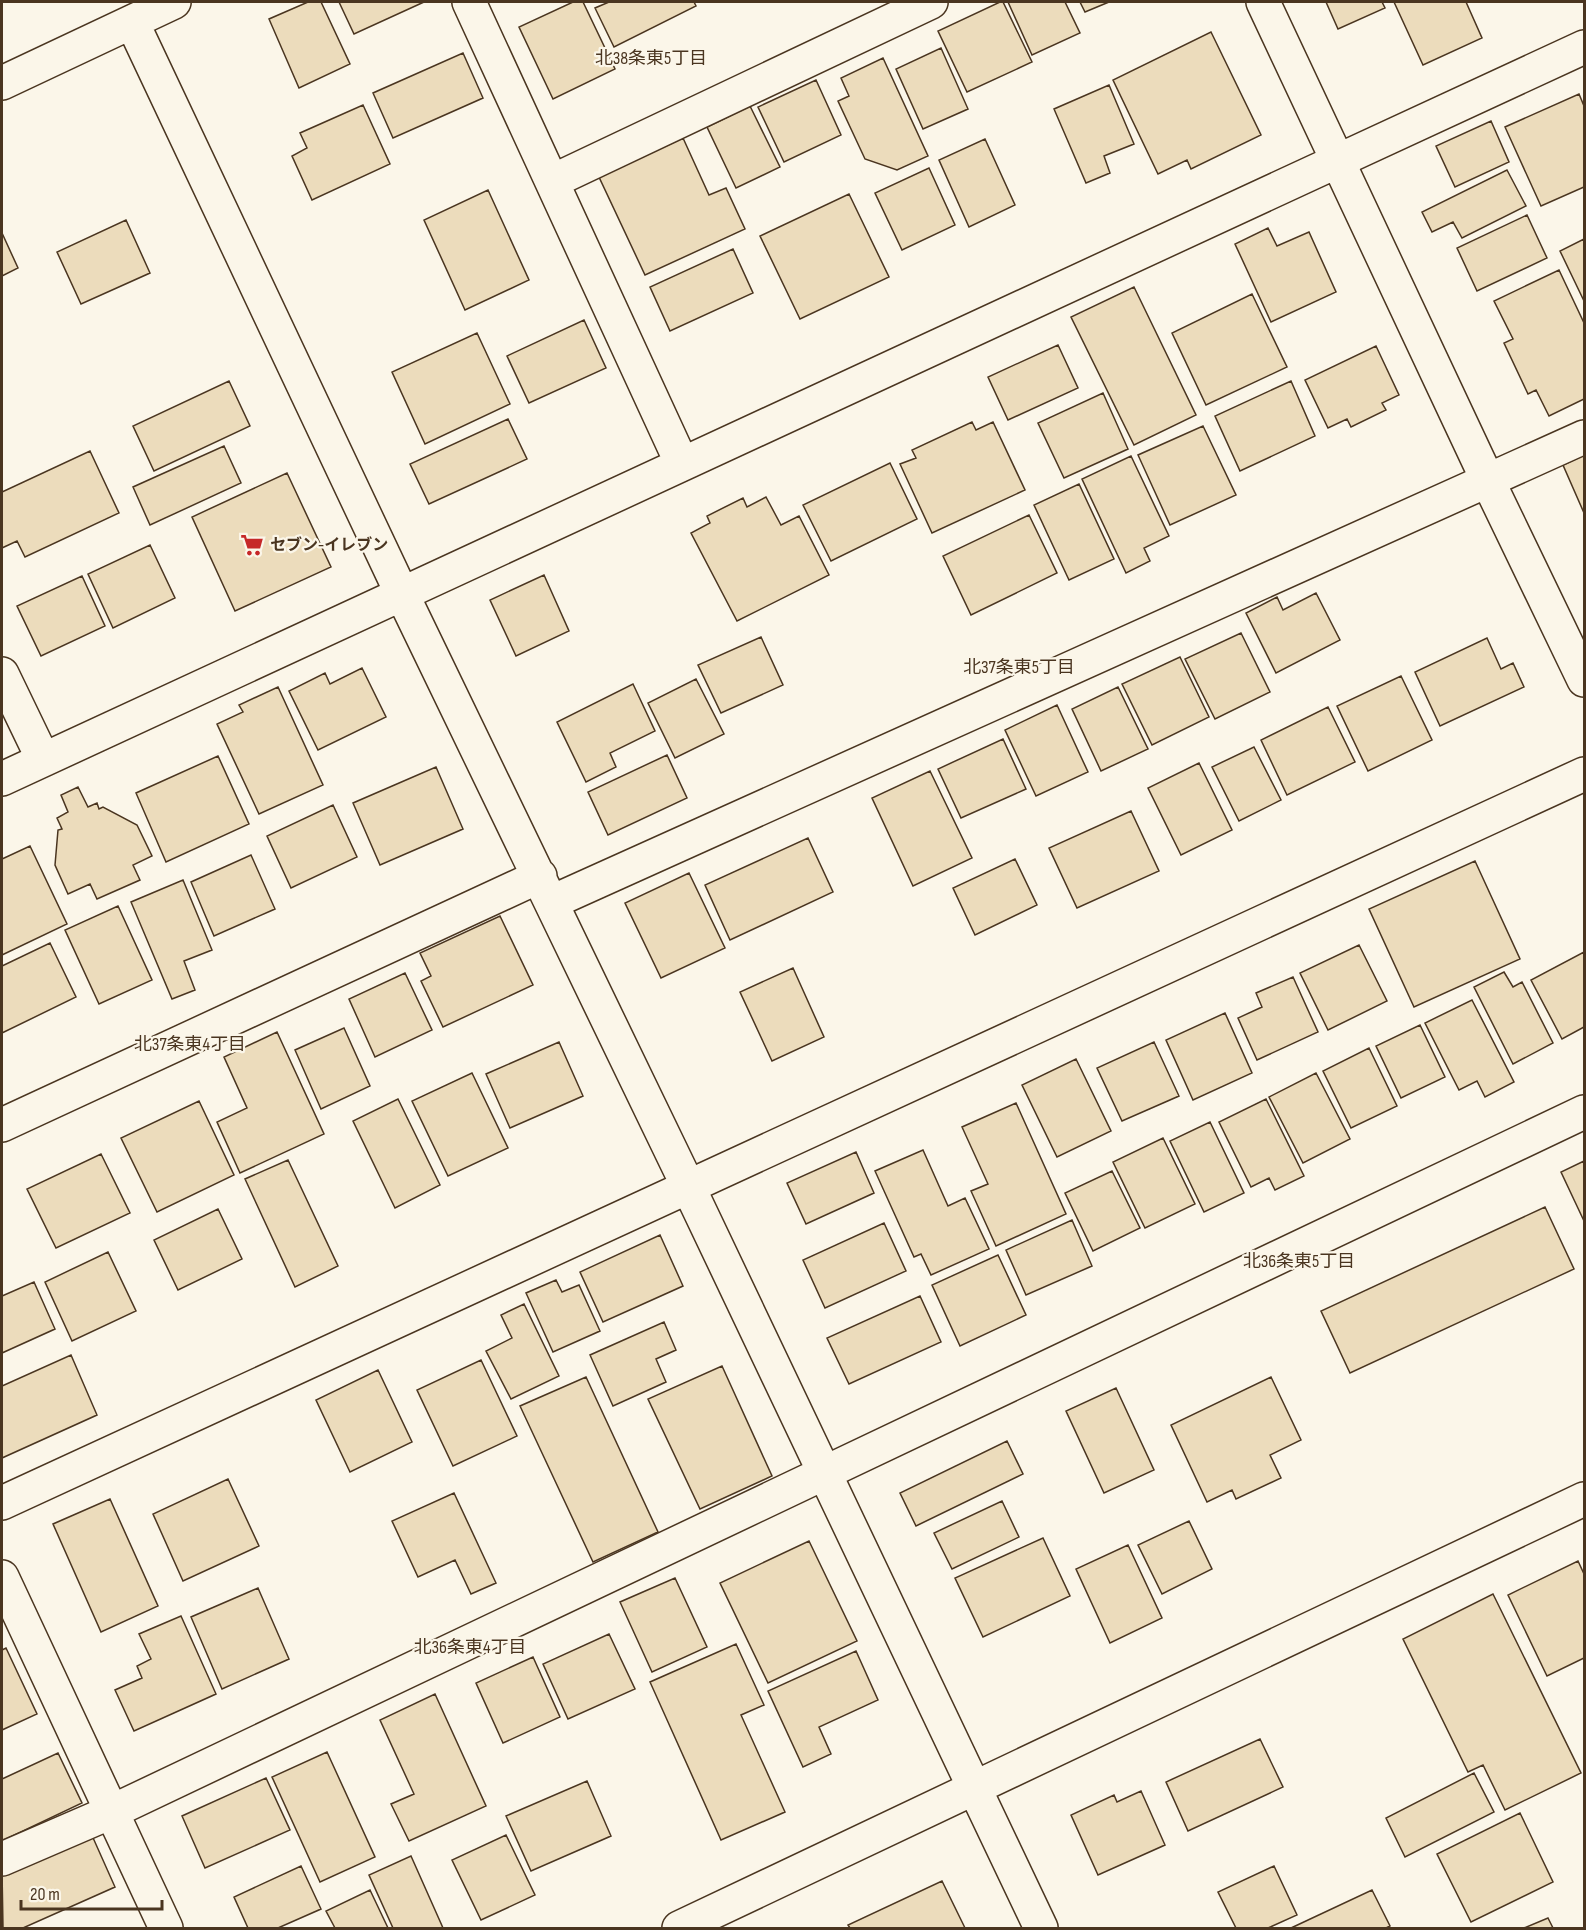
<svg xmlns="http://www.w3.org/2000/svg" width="1586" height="1930" font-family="'Sofia Sans Condensed','Noto Sans JP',sans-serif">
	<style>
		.building { fill: #ecdcbc; stroke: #4a3520; stroke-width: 1.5 }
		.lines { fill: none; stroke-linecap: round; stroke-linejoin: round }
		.minor-casing { stroke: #4a3520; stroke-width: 36 }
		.minor { stroke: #fbf6e9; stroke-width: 33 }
		.labels { text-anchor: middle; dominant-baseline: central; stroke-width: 4.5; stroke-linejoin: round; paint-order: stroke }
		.poi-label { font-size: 16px; font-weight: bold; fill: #4a3520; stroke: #fbf6e9; text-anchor: start }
		.neighbourhood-label { font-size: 18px; fill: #4a3520; stroke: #fbf6e9 }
	</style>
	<rect width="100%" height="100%" fill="#fbf6e9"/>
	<path class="building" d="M 308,2 L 321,2 L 350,64 L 299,88 L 269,19 Z
		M 339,2 L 424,2 L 354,34 Z
		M 573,2 L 583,2 L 615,69 L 553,99 L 519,27 Z
		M 609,2 L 694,2 L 696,6 L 614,47 L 595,8 Z
		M 1000,2 L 1003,2 L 1032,62 L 967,92 L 938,31 Z
		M 1008,2 L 1065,2 L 1080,33 L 1032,55 Z
		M 1080,2 L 1109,2 L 1085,12 Z
		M 1326,2 L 1382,2 L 1385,8 L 1338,29 Z
		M 1394,2 L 1466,2 L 1482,38 L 1423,65 Z
		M 1211,32 L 1261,135 L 1191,169 L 1187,160 L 1158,174 L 1113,80 Z
		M 941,48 L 968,109 L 923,129 L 896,69 Z
		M 463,53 L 483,98 L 393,138 L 373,93 Z
		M 883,58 L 928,156 L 897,170 L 865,159 L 838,101 L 849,96 L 841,78 Z
		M 816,80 L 841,135 L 784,162 L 758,107 Z
		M 1109,85 L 1134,144 L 1104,156 L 1110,173 L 1086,183 L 1054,109 Z
		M 1579,94 L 1584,106 L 1584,187 L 1541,206 L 1505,127 Z
		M 363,105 L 390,164 L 312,200 L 292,156 L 307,148 L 300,133 Z
		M 750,106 L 780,167 L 736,188 L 707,127 Z
		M 1491,121 L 1509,162 L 1455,187 L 1436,146 Z
		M 683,138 L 709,195 L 726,188 L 745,229 L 645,275 L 599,177 Z
		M 985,139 L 1015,205 L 969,227 L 939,160 Z
		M 929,168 L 955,225 L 902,250 L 875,193 Z
		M 1507,170 L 1526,206 L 1462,238 L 1453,222 L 1432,232 L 1422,212 Z
		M 488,190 L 529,280 L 465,310 L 424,220 Z
		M 849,194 L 889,277 L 800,319 L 760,236 Z
		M 1527,215 L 1547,258 L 1477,291 L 1457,248 Z
		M 126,220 L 150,273 L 81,304 L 57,252 Z
		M 1268,228 L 1277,246 L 1309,232 L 1336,292 L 1271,322 L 1235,244 Z
		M 2,233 L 18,268 L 2,276 Z
		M 1584,239 L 1584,301 L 1560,251 Z
		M 733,249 L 753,293 L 670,331 L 650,287 Z
		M 1559,270 L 1584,323 L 1584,399 L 1549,416 L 1536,390 L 1528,394 L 1504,343 L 1513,339 L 1494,301 Z
		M 1134,287 L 1196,415 L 1134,445 L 1071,317 Z
		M 1252,294 L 1287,367 L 1206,405 L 1172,333 Z
		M 584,320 L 606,368 L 529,403 L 507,356 Z
		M 477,333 L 510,404 L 425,444 L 392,372 Z
		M 1058,345 L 1078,388 L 1008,420 L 988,377 Z
		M 1376,346 L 1399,395 L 1382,403 L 1386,410 L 1351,427 L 1347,419 L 1328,428 L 1305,380 Z
		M 229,381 L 250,426 L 154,471 L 133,426 Z
		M 1291,381 L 1315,436 L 1240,471 L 1215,416 Z
		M 1103,393 L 1128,449 L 1064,478 L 1038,423 Z
		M 508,419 L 527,459 L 429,504 L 410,464 Z
		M 972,422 L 976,430 L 993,422 L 1025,490 L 932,533 L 900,464 L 916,458 L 912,450 Z
		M 1203,426 L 1236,495 L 1170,525 L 1138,455 Z
		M 224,446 L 241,483 L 150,525 L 133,487 Z
		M 90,451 L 119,513 L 25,557 L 17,541 L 2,548 L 2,492 Z
		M 1584,455 L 1584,513 L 1563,465 Z
		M 1131,456 L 1169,536 L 1144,548 L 1150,561 L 1126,573 L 1082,479 Z
		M 890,463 L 917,519 L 831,561 L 803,505 Z
		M 287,473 L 331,567 L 235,611 L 192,517 Z
		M 1079,484 L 1114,559 L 1069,580 L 1034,505 Z
		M 766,497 L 781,525 L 799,516 L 829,575 L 737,621 L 691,533 L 710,523 L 707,516 L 743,498 L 747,507 Z
		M 1029,515 L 1057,573 L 971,615 L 943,556 Z
		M 150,545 L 175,598 L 113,628 L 88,574 Z
		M 544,575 L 569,631 L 516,656 L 490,600 Z
		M 82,576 L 105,626 L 41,656 L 17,606 Z
		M 1316,593 L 1340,640 L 1276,673 L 1246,613 L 1277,597 L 1283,610 Z
		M 1241,633 L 1270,692 L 1215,719 L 1185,659 Z
		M 761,637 L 783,685 L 721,713 L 698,665 Z
		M 1487,638 L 1501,669 L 1513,663 L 1524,687 L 1440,726 L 1415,672 Z
		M 1180,657 L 1209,717 L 1152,745 L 1122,684 Z
		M 362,668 L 386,717 L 318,750 L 289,691 L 325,673 L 330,684 Z
		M 1401,676 L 1432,740 L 1368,771 L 1337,706 Z
		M 696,679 L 724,734 L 675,758 L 648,703 Z
		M 633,684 L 655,731 L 610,753 L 616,767 L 586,782 L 557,722 Z
		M 278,687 L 323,785 L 259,814 L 217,724 L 243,712 L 239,705 Z
		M 1118,687 L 1148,749 L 1101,771 L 1072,709 Z
		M 1057,705 L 1088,772 L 1036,796 L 1005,730 Z
		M 1328,707 L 1355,762 L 1287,795 L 1261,740 Z
		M 1003,739 L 1026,789 L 961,818 L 938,769 Z
		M 1254,747 L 1281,800 L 1239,821 L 1212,767 Z
		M 667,755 L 687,798 L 608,835 L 588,792 Z
		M 218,756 L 249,824 L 166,862 L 136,793 Z
		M 1199,763 L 1232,830 L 1181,855 L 1148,788 Z
		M 436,767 L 463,829 L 380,865 L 353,803 Z
		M 930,771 L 972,858 L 913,886 L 872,798 Z
		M 78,787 L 88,807 L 97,803 L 99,809 L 103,807 L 137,825 L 152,856 L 133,865 L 140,880 L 97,899 L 90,884 L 68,894 L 55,865 L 58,830 L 62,829 L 57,818 L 68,812 L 61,795 Z
		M 333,805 L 357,857 L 291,888 L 267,836 Z
		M 1131,811 L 1159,871 L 1077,908 L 1049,848 Z
		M 808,838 L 833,892 L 730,940 L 705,885 Z
		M 30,846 L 67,924 L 2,955 L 2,859 Z
		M 251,855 L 275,909 L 214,936 L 191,882 Z
		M 1015,859 L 1037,905 L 975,935 L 953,888 Z
		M 1475,861 L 1520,959 L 1414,1007 L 1369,909 Z
		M 689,873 L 725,948 L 661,978 L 625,903 Z
		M 183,880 L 212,950 L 184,961 L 195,990 L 172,999 L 131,902 Z
		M 118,906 L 152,980 L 99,1004 L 65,930 Z
		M 500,916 L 533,985 L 443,1027 L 421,981 L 431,976 L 420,953 Z
		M 50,943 L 76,997 L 2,1033 L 2,966 Z
		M 1359,945 L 1387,1001 L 1328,1030 L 1300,973 Z
		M 1584,952 L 1584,1027 L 1562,1039 L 1531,980 Z
		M 793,968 L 824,1037 L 772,1061 L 740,992 Z
		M 1504,972 L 1513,987 L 1522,982 L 1553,1043 L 1513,1064 L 1474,987 Z
		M 405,973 L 432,1030 L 375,1057 L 349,999 Z
		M 1293,977 L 1318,1032 L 1257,1060 L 1238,1018 L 1262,1007 L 1256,993 Z
		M 1472,1000 L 1514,1082 L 1485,1097 L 1477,1081 L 1459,1090 L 1425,1023 Z
		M 1225,1013 L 1252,1073 L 1193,1100 L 1166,1040 Z
		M 1420,1025 L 1445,1077 L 1401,1098 L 1376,1046 Z
		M 344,1028 L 370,1086 L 321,1109 L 295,1050 Z
		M 277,1032 L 324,1134 L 240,1173 L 217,1122 L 247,1108 L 224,1057 Z
		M 559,1042 L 583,1096 L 510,1128 L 486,1074 Z
		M 1154,1042 L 1179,1096 L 1122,1121 L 1097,1068 Z
		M 1369,1048 L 1397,1106 L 1351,1128 L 1323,1071 Z
		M 1076,1059 L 1111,1131 L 1057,1157 L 1022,1085 Z
		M 472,1073 L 508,1148 L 448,1176 L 412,1101 Z
		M 1316,1073 L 1350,1139 L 1303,1163 L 1269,1097 Z
		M 398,1099 L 440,1185 L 395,1208 L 353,1121 Z
		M 1266,1099 L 1304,1176 L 1275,1190 L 1269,1178 L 1251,1187 L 1219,1122 Z
		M 199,1101 L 234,1175 L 157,1212 L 121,1138 Z
		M 1016,1103 L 1066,1214 L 996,1246 L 971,1191 L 988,1184 L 962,1127 Z
		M 1210,1122 L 1244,1193 L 1204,1212 L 1170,1141 Z
		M 1163,1138 L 1195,1204 L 1145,1228 L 1113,1162 Z
		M 923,1150 L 948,1206 L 965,1198 L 989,1249 L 931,1275 L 921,1254 L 914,1257 L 875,1171 Z
		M 856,1152 L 874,1193 L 806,1224 L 787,1183 Z
		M 101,1154 L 130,1213 L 56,1248 L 27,1189 Z
		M 288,1160 L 338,1266 L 295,1287 L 245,1179 Z
		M 1584,1161 L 1584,1221 L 1561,1172 Z
		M 1112,1171 L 1140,1228 L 1093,1251 L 1065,1193 Z
		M 1545,1207 L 1574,1269 L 1350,1373 L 1321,1311 Z
		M 218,1209 L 242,1259 L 178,1290 L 154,1240 Z
		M 1072,1220 L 1092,1266 L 1026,1295 L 1006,1250 Z
		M 884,1223 L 906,1271 L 825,1308 L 803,1260 Z
		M 660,1235 L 683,1286 L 603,1322 L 580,1272 Z
		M 108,1252 L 136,1311 L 72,1341 L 45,1282 Z
		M 998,1255 L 1026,1315 L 960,1346 L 932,1285 Z
		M 556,1280 L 562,1292 L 579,1285 L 600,1331 L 553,1352 L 526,1293 Z
		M 34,1282 L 55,1329 L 2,1353 L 2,1296 Z
		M 920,1296 L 941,1342 L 849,1384 L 827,1338 Z
		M 524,1304 L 559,1376 L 511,1399 L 486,1351 L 512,1338 L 501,1315 Z
		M 664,1322 L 676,1350 L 656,1359 L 666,1382 L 613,1406 L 590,1355 Z
		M 71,1355 L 97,1415 L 2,1458 L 2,1386 Z
		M 481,1360 L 517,1436 L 453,1466 L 417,1390 Z
		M 722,1366 L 772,1476 L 700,1509 L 648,1399 Z
		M 378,1370 L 412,1442 L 350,1472 L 316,1400 Z
		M 586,1377 L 658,1532 L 593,1562 L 520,1406 Z
		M 1271,1377 L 1301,1440 L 1270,1455 L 1281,1478 L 1236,1499 L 1232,1490 L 1207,1502 L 1171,1425 Z
		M 1116,1388 L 1154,1470 L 1104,1493 L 1066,1411 Z
		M 1007,1441 L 1023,1474 L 916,1526 L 900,1493 Z
		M 228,1479 L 259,1546 L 183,1581 L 153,1514 Z
		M 454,1493 L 496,1583 L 471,1594 L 455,1560 L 418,1577 L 392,1521 Z
		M 110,1499 L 158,1606 L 101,1632 L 53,1524 Z
		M 1002,1501 L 1019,1537 L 952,1569 L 934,1533 Z
		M 1189,1521 L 1212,1569 L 1162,1594 L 1138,1545 Z
		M 1043,1538 L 1070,1596 L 983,1637 L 955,1578 Z
		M 809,1541 L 857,1641 L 768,1683 L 720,1583 Z
		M 1128,1545 L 1162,1618 L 1110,1643 L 1076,1569 Z
		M 1578,1561 L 1584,1574 L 1584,1658 L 1547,1676 L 1508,1595 Z
		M 675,1578 L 707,1647 L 652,1672 L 620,1602 Z
		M 258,1588 L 289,1659 L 222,1689 L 191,1617 Z
		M 1493,1594 L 1581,1773 L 1505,1810 L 1483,1765 L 1468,1772 L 1403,1639 Z
		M 181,1616 L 216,1694 L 134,1731 L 115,1690 L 142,1678 L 137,1666 L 151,1659 L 139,1634 Z
		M 609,1634 L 635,1689 L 568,1719 L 543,1664 Z
		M 736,1644 L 764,1705 L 741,1715 L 785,1812 L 721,1840 L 650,1682 Z
		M 6,1648 L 37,1714 L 2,1730 L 2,1650 Z
		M 856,1651 L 878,1700 L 819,1727 L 831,1754 L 803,1767 L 768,1691 Z
		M 533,1657 L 560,1717 L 503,1743 L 476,1683 Z
		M 435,1694 L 486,1806 L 409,1841 L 391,1804 L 414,1794 L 380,1720 Z
		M 1260,1739 L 1283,1787 L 1188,1831 L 1166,1782 Z
		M 327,1752 L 375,1857 L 320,1882 L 272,1777 Z
		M 58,1753 L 82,1803 L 2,1841 L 2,1779 Z
		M 1474,1773 L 1494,1812 L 1405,1857 L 1386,1818 Z
		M 266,1778 L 290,1830 L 205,1868 L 182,1816 Z
		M 587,1781 L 611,1836 L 531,1871 L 506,1816 Z
		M 1141,1791 L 1165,1845 L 1098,1875 L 1071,1815 L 1114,1795 L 1117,1802 Z
		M 1520,1813 L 1553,1882 L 1471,1922 L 1437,1854 Z
		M 90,1831 L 115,1887 L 23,1928 L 3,1928 L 2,1870 Z
		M 506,1835 L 535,1895 L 481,1920 L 452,1860 Z
		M 411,1856 L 443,1928 L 393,1928 L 369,1875 Z
		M 301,1866 L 321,1909 L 278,1928 L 248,1928 L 234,1897 Z
		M 1274,1866 L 1297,1915 L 1268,1928 L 1236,1928 L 1218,1892 Z
		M 942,1881 L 965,1928 L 850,1928 L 848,1925 Z
		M 370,1890 L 388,1928 L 335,1928 L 326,1911 Z
		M 1372,1890 L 1390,1926 L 1386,1928 L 1291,1928 Z
		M 1548,1918 L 1553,1928 L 1524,1928 Z"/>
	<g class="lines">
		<g class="minor-casing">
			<path id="minor" d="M 469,2 L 682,464
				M 1263,2 L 1488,481 L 1584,680
				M 132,22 L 401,592 L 688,1186 L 1041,1928
				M 2,83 L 174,2
				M 553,181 L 931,2
				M 2,674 L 43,759
				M 2,779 L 1584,47
				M 552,902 L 1584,437
				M 2,1125 L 540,876
				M 2,1503 L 1584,774
				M 2,1577 L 166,1928
				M 2,1859 L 111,1812 L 1584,1112
				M 679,1928 L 1584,1499"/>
		</g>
		<use href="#minor" class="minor"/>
	</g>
	<defs>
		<g id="supermarket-bare" transform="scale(1.8)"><path d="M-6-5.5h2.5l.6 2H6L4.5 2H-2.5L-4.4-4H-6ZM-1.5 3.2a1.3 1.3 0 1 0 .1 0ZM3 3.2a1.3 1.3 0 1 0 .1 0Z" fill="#c62828" stroke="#fbf6e9" stroke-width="2.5" paint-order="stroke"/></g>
	</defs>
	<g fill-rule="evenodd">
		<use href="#supermarket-bare" x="252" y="545"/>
	</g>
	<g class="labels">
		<g class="poi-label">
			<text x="270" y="545">セブン-イレブン</text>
		</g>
		<g class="neighbourhood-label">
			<text x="651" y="58">北38条東5丁目</text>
			<text x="1019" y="667">北37条東5丁目</text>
			<text x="190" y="1044">北37条東4丁目</text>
			<text x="1299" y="1261">北36条東5丁目</text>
			<text x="470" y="1647">北36条東4丁目</text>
		</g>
	</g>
	<rect width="1586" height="1930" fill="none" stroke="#4a3520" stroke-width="6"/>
	<path d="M21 1900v9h141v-9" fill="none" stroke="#4a3520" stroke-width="3"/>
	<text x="30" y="1900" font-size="18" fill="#4a3520" stroke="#fbf6e9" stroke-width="4.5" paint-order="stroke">20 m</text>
</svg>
